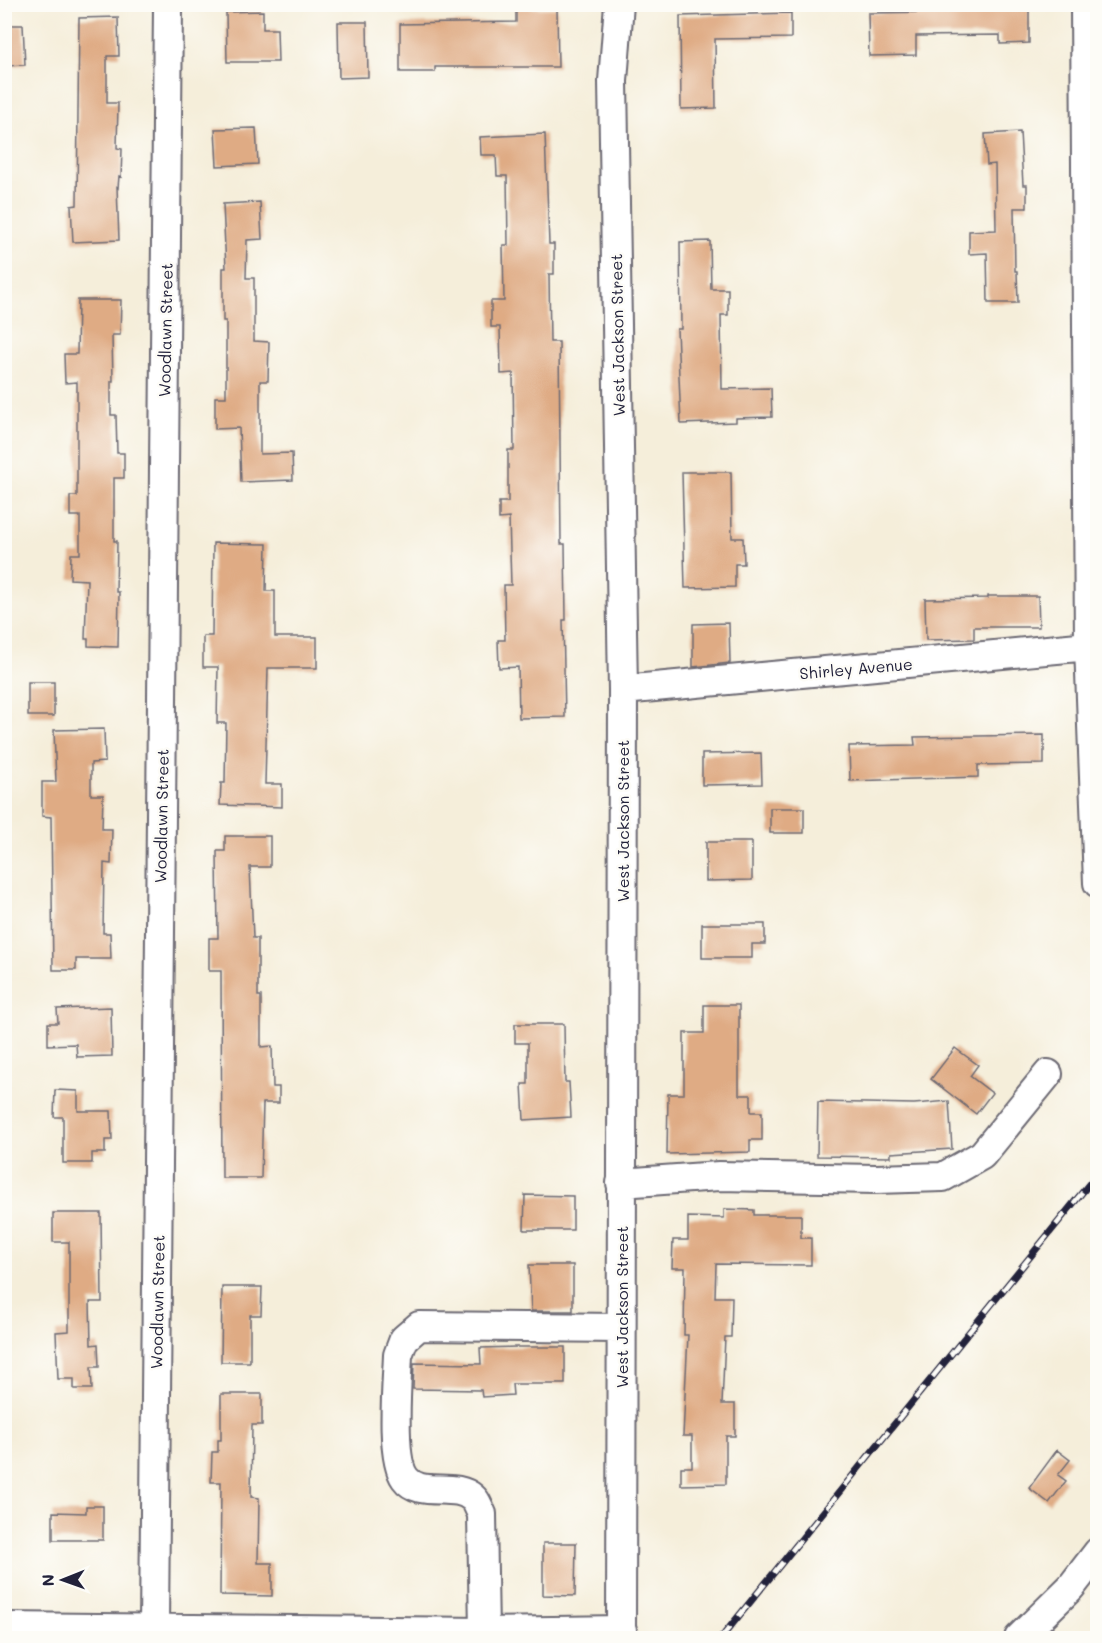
<svg xmlns="http://www.w3.org/2000/svg" width="1102" height="1643" font-family="Mali,sans-serif">
	<style>
		.building { fill: #dfab84 }
		.lines { fill: none; stroke-linecap: round; stroke-linejoin: round }
		.minor-casing { stroke: #6c6973; stroke-width: 32 }
		.minor { stroke: #fff; stroke-width: 28 }
		.rail-casing { stroke: #22223b; stroke-width: 7 }
		.rail { stroke: #fdfcf7; stroke-width: 4.5; stroke-dasharray: 14; stroke-linecap: butt }
		.labels { text-anchor: middle; dominant-baseline: central; stroke-width: 5; stroke-linejoin: round; paint-order: stroke }
		.street-label { font-size: 16px; fill: #22223b; stroke: #fdfcf7 }
	</style>
	<rect width="100%" height="100%" fill="#fdfcf7"/>
	<filter id="ink" filterUnits="userSpaceOnUse"><feTurbulence type="fractalNoise" baseFrequency=".0167" numOctaves="2"/><feDisplacementMap in="SourceGraphic" scale="12" xChannelSelector="R" yChannelSelector="G"/><feConvolveMatrix kernelMatrix="1 2 1 2 8 2 1 2 1" color-interpolation-filters="sRGB"/></filter>
	<filter id="wash" filterUnits="userSpaceOnUse"><feTurbulence type="fractalNoise" baseFrequency=".008" numOctaves="4" result="noise"/><feDisplacementMap in="SourceGraphic" scale="24" xChannelSelector="R" yChannelSelector="G"/><feGaussianBlur stdDeviation="1.35" result="paint"/><feColorMatrix in="noise" values="0 0 0 0 0 0 0 0 0 0 0 0 0 0 0 0 0 1.4 0 .05"/><feComposite in="paint" operator="in"/></filter>
	<g filter="url(#wash)">
		<rect width="100%" height="100%" fill="#f5eeda"/>
		<g id="blocks">
			<path class="building" d="M 982,5 L 1029,6 L 1029,43 L 1000,44 L 1000,35 L 916,36 L 916,55 L 869,56 L 868,13 L 936,12 L 936,6 Z
				M 516,8 L 557,8 L 558,67 L 435,67 L 435,72 L 400,72 L 400,24 L 516,22 Z
				M 263,11 L 263,29 L 277,29 L 278,62 L 227,62 L 226,12 Z
				M 791,13 L 791,38 L 715,39 L 716,108 L 681,109 L 680,16 Z
				M 118,17 L 119,56 L 107,56 L 107,103 L 118,103 L 117,148 L 122,149 L 121,177 L 119,176 L 118,188 L 117,187 L 119,240 L 73,242 L 71,206 L 77,205 L 79,18 Z
				M 338,22 L 367,22 L 368,77 L 339,78 Z
				M 4,25 L 23,25 L 25,65 L 4,66 Z
				M 256,128 L 258,164 L 217,166 L 215,129 Z
				M 1020,132 L 1023,185 L 1027,185 L 1027,208 L 1014,208 L 1015,271 L 1017,271 L 1018,303 L 988,303 L 987,253 L 969,254 L 969,231 L 996,230 L 995,164 L 987,165 L 985,134 Z
				M 545,134 L 549,244 L 554,244 L 554,274 L 549,274 L 550,342 L 559,342 L 561,544 L 565,544 L 566,620 L 563,620 L 565,717 L 519,718 L 518,667 L 499,668 L 498,640 L 505,640 L 504,585 L 511,585 L 509,518 L 499,519 L 499,502 L 508,502 L 508,450 L 514,450 L 513,373 L 501,374 L 500,327 L 491,327 L 491,301 L 504,301 L 503,245 L 508,245 L 507,176 L 497,176 L 496,155 L 481,155 L 480,137 Z
				M 260,202 L 262,239 L 247,240 L 246,278 L 254,278 L 254,341 L 269,342 L 268,381 L 260,381 L 260,454 L 292,453 L 293,480 L 241,482 L 239,428 L 215,429 L 215,397 L 226,397 L 226,321 L 223,321 L 223,268 L 226,268 L 223,204 Z
				M 710,241 L 711,289 L 728,289 L 728,315 L 721,315 L 722,389 L 771,388 L 772,417 L 736,418 L 736,422 L 681,424 L 677,329 L 681,329 L 680,242 Z
				M 78,300 L 121,300 L 120,335 L 112,335 L 113,381 L 111,381 L 111,415 L 116,415 L 117,453 L 124,453 L 124,478 L 114,478 L 114,541 L 117,541 L 116,592 L 119,592 L 118,647 L 88,646 L 88,639 L 85,639 L 87,580 L 70,579 L 71,554 L 80,554 L 80,516 L 70,516 L 70,496 L 77,496 L 77,382 L 65,383 L 64,354 L 77,354 Z
				M 682,472 L 731,472 L 732,538 L 743,538 L 744,564 L 735,564 L 735,587 L 685,588 Z
				M 213,543 L 267,544 L 266,591 L 275,591 L 275,637 L 317,637 L 317,668 L 268,668 L 265,784 L 282,784 L 282,807 L 220,805 L 221,783 L 225,783 L 226,723 L 217,723 L 218,667 L 203,667 L 203,636 L 212,636 Z
				M 988,596 L 1038,596 L 1039,627 L 974,627 L 974,639 L 926,640 L 925,599 L 988,598 Z
				M 729,623 L 730,663 L 693,667 L 693,624 Z
				M 28,682 L 54,682 L 54,716 L 28,716 Z
				M 104,729 L 105,762 L 91,763 L 91,795 L 103,795 L 102,829 L 112,829 L 111,864 L 104,863 L 103,933 L 110,933 L 111,959 L 76,959 L 76,970 L 53,970 L 51,817 L 42,816 L 42,782 L 56,782 L 54,730 Z
				M 1044,735 L 1044,764 L 978,765 L 978,777 L 850,781 L 849,746 L 915,745 L 914,737 Z
				M 761,753 L 762,784 L 702,785 L 702,754 Z
				M 770,808 L 804,808 L 804,833 L 770,833 Z
				M 225,836 L 270,836 L 270,867 L 250,867 L 253,938 L 258,938 L 258,996 L 261,996 L 261,1047 L 272,1046 L 273,1087 L 279,1087 L 279,1103 L 263,1103 L 261,1178 L 222,1178 L 221,971 L 209,971 L 209,938 L 218,938 L 217,851 L 225,851 Z
				M 706,842 L 752,842 L 752,880 L 706,881 Z
				M 702,924 L 765,924 L 765,944 L 752,944 L 752,958 L 702,958 Z
				M 704,1005 L 739,1005 L 739,1095 L 751,1095 L 751,1112 L 762,1112 L 762,1140 L 750,1140 L 750,1152 L 667,1154 L 668,1094 L 684,1094 L 684,1033 L 704,1033 Z
				M 111,1007 L 112,1056 L 77,1057 L 76,1044 L 48,1045 L 48,1023 L 58,1023 L 57,1009 Z
				M 515,1024 L 564,1024 L 565,1082 L 569,1082 L 571,1117 L 524,1120 L 522,1084 L 528,1084 L 528,1043 L 515,1043 Z
				M 955,1048 L 978,1065 L 970,1076 L 992,1093 L 976,1114 L 931,1079 Z
				M 55,1090 L 78,1091 L 78,1111 L 111,1111 L 112,1140 L 105,1140 L 105,1153 L 92,1153 L 92,1163 L 63,1163 L 63,1117 L 54,1117 Z
				M 949,1101 L 952,1149 L 891,1153 L 891,1157 L 817,1156 L 818,1102 L 914,1104 Z
				M 525,1195 L 573,1196 L 573,1230 L 524,1230 Z
				M 724,1209 L 754,1210 L 754,1215 L 801,1215 L 801,1238 L 811,1238 L 811,1265 L 716,1264 L 715,1297 L 732,1297 L 731,1337 L 725,1337 L 722,1404 L 735,1404 L 735,1436 L 726,1436 L 726,1484 L 681,1485 L 681,1467 L 692,1467 L 692,1436 L 683,1436 L 688,1335 L 684,1335 L 685,1268 L 672,1268 L 673,1240 L 688,1240 L 688,1217 L 724,1218 Z
				M 53,1213 L 101,1213 L 102,1302 L 90,1302 L 91,1345 L 98,1344 L 99,1367 L 91,1367 L 92,1389 L 74,1389 L 74,1379 L 58,1379 L 56,1332 L 69,1331 L 69,1242 L 53,1242 Z
				M 529,1265 L 573,1265 L 573,1311 L 531,1311 Z
				M 222,1287 L 262,1287 L 261,1315 L 250,1315 L 250,1362 L 221,1362 Z
				M 516,1347 L 565,1347 L 565,1384 L 512,1384 L 513,1395 L 482,1397 L 481,1390 L 413,1389 L 414,1363 L 481,1364 L 480,1348 Z
				M 221,1394 L 262,1394 L 262,1425 L 252,1425 L 251,1497 L 259,1498 L 258,1563 L 272,1563 L 272,1596 L 220,1595 L 221,1482 L 211,1482 L 212,1452 L 218,1452 L 218,1440 L 221,1440 Z
				M 1057,1450 L 1070,1460 L 1058,1475 L 1066,1481 L 1049,1503 L 1029,1488 Z
				M 86,1506 L 103,1506 L 103,1540 L 53,1540 L 53,1512 L 86,1513 Z
				M 543,1543 L 576,1543 L 575,1596 L 543,1595 Z"/>
		</g>
	</g>
	<g filter="url(#ink)">
		<use href="#blocks" fill-opacity="0" stroke="#6c6973" stroke-width="1.5"/>
		<g class="lines">
			<g class="minor-casing">
				<path id="minor" d="M 619,4 L 613,81 L 623,690 L 621,1638
					M 1085,4 L 1089,646 L 1098,883
					M 623,690 L 1089,646
					M 621,1183 L 719,1176 L 876,1179 L 943,1177 L 982,1155 L 1048,1074
					M 4,1627 L 484,1632 L 622,1630
					M 154,1628 L 168,4
					M 484,1632 L 482,1514 C 479,1509 477,1501 473,1498 C 455,1481 420,1499 405,1478 C 390,1458 397,1382 398,1355 L 404,1339 L 419,1326 L 620,1328
					M 1019,1638 L 1071,1587 L 1098,1552"/>
			</g>
			<use href="#minor" class="minor"/>
			<g class="rail-casing">
				<path id="rail" d="M 721,1638 L 1098,1173"/>
			</g>
			<use href="#rail" class="rail"/>
		</g>
	</g>
	<g class="labels">
		<g class="street-label">
			<text transform="translate(165 330) rotate(-89)">Woodlawn Street</text>
			<text transform="translate(617 335) rotate(-91)">West Jackson Street</text>
			<text transform="translate(856 668) rotate(-5)">Shirley Avenue</text>
			<text transform="translate(161 816) rotate(-89)">Woodlawn Street</text>
			<text transform="translate(622 821) rotate(-90)">West Jackson Street</text>
			<text transform="translate(157 1302) rotate(-89)">Woodlawn Street</text>
			<text transform="translate(621 1307) rotate(-90)">West Jackson Street</text>
		</g>
	</g>
	<rect width="1102" height="1643" fill="none" stroke="#fdfcf7" stroke-width="24"/>
	<g transform="translate(63 1580) rotate(269)" stroke="#fdfcf7" stroke-width="4.5" paint-order="stroke">
	<path d="M0-4.5L10 22L0 15L-10 22Z" fill="#22223b"/>
	<text y="-9" font-size="16" font-weight="bold" text-anchor="middle" fill="#22223b">N</text>
	</g>
</svg>
